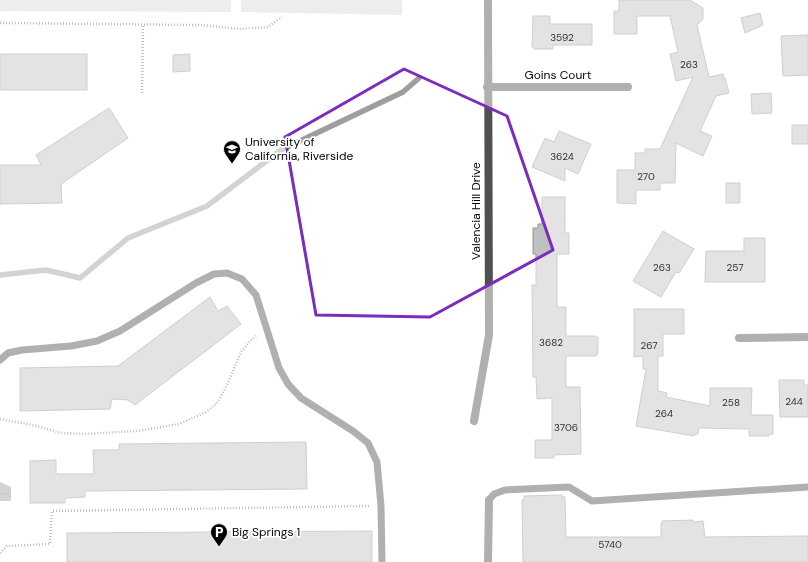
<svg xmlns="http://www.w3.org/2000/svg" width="808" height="562" font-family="'DM Sans',sans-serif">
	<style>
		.grass { fill: #d7d7d7 }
		.water { fill: url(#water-waves) }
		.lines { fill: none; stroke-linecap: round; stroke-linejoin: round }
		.stream { stroke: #9e9e9e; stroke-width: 5.5 }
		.building { fill: #c0c0c0; stroke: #949494 }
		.path { stroke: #727272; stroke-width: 2.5; stroke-dasharray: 1 2; stroke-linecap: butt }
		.service { stroke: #505050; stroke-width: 7 }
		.minor { stroke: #505050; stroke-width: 8 }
		.marked { fill: none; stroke: #7b2cbf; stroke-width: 3; stroke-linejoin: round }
		.labels { text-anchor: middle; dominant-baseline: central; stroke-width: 3.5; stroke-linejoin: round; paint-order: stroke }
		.number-label { font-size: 10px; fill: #303030 }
		.street-label { font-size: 12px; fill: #000; stroke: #fff }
		.poi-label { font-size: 12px; fill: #000; stroke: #fff; text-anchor: start }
	</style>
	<defs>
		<pattern id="water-waves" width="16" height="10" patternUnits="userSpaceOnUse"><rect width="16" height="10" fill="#9e9e9e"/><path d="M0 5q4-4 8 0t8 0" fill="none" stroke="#868686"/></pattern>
	</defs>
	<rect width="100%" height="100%" fill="#fff"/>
	<path class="grass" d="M 0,0 L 231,0 L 231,12 L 0,11 Z
		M 241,0 L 402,0 L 402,15 L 241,12 Z"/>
	<path class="water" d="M 0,482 L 11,487 L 11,501 L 0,501 Z"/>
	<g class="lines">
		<path class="stream" d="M 0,275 L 46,270 L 80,278 L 128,238 L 207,206 L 281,150 L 403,92 L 419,78"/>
	</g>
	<path class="building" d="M 619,0 L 690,0 L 703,8 L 703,19 L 697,25 L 709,77 L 723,74 L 724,78 L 725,78 L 729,93 L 716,96 L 700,131 L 712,136 L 703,156 L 676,143 L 675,183 L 660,183 L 660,190 L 636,190 L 636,204 L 617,203 L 617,170 L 635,170 L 635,153 L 645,153 L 645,149 L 660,149 L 693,77 L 676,81 L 670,54 L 678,52 L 670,16 L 637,16 L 637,34 L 614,34 L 614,11 L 619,11 Z
		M 760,13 L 763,25 L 745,33 L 741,18 Z
		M 533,16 L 550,16 L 550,24 L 592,24 L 592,45 L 553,45 L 553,49 L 534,49 L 534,47 L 532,47 Z
		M 808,35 L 808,75 L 783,76 L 781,36 Z
		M 0,54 L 87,54 L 87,90 L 0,90 Z
		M 190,54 L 190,71 L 173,72 L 173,55 Z
		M 771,93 L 772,113 L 752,114 L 751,94 Z
		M 109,108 L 128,138 L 61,184 L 62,203 L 0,204 L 0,165 L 41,165 L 36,155 Z
		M 792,125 L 808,125 L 808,144 L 792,144 Z
		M 559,131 L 591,144 L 578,174 L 565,168 L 565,181 L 532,167 L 545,138 L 554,142 Z
		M 726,183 L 740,183 L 740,203 L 726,203 Z
		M 542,197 L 565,197 L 565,233 L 569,233 L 569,254 L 557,254 L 557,307 L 566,307 L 566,336 L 595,336 L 595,337 L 598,337 L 598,354 L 596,354 L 596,356 L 566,356 L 566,387 L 580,387 L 581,454 L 554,455 L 554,458 L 535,458 L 535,440 L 552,440 L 552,398 L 537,399 L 536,377 L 533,377 L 532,285 L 536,285 L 536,254 L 533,254 L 533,228 L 538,228 L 538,224 L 542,224 Z
		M 663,231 L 694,249 L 679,273 L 676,272 L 661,297 L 633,281 Z
		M 744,238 L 765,238 L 765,282 L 705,282 L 706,251 L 744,251 Z
		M 210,297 L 218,311 L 227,306 L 241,324 L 135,405 L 128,400 L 112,399 L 110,409 L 20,411 L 20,368 L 118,366 Z
		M 634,309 L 684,309 L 684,334 L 663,334 L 663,356 L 658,356 L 658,391 L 667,393 L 666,397 L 710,406 L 710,388 L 752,388 L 751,415 L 773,415 L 773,434 L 769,434 L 769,436 L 749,436 L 749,429 L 699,428 L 698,434 L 695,434 L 694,436 L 636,426 L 646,369 L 643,369 L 643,356 L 634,357 Z
		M 779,380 L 804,380 L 804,385 L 808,385 L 808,417 L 780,417 Z
		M 306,442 L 307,489 L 85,491 L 85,497 L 65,498 L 65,503 L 30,503 L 30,461 L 56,460 L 56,474 L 94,474 L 93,450 L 119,450 L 119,444 Z
		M 562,495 L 562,497 L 565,497 L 566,537 L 661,537 L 661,524 L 662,524 L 662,521 L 693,520 L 693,522 L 703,521 L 705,537 L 808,536 L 808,562 L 523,562 L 522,500 L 524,500 L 524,496 Z
		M 372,531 L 372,562 L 67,562 L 67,533 Z"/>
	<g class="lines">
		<path class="path" d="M 0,23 L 202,25 L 240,29 L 268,27 L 282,17
			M 142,93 L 143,24
			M 0,419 L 33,425 L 61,433 L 86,434 L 137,431 L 179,424 L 206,412 L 218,402 L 227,385 L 241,352 L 250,341 L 256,336
			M 0,553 L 7,546 L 50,544 L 52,511 L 369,506"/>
		<path class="service" d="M 0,360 L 8,353 L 22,350 L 71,346 L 97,341 L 120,331 L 196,283 L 214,274 L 227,273 L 242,279 L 256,295 L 279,368 L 288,384 L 301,398 L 353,431 L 368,443 L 377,462 L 381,506 L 382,562
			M 489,500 L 494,494 L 505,490 L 569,487 L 592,501 L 808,487"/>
		<path class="minor" d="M 487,87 L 628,87
			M 739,338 L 808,337
			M 474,421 L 489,335 L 488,0
			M 488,562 L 489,500"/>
	</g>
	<path d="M0 0H808V562H0ZM 404,69 L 507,116 L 553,250 L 430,317 L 316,315 L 285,137 Z" fill="#fff" fill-opacity=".55" fill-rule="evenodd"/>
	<path class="marked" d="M 404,69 L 507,116 L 553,250 L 430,317 L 316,315 L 285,137 Z"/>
	<defs>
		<g id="university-pin" transform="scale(0.9)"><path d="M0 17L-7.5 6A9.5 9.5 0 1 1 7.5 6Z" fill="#000" stroke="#fff"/><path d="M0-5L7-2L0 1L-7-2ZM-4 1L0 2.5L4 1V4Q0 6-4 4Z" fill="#fff"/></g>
		<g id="parking-pin" transform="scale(0.9)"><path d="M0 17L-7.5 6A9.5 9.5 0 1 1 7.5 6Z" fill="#000" stroke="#fff"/><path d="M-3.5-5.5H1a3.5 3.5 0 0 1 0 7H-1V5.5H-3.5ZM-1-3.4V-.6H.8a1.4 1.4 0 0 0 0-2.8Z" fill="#fff"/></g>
	</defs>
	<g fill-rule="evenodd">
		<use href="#university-pin" x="232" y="149"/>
		<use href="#parking-pin" x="219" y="532"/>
	</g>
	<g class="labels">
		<g class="number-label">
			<text x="562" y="37">3592</text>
			<text x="689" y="64">263</text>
			<text x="562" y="156">3624</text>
			<text x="646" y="176">270</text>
			<text x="662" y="267">263</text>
			<text x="735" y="267">257</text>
			<text x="551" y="342">3682</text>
			<text x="649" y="345">267</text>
			<text x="794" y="401">244</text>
			<text x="731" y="402">258</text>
			<text x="664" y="413">264</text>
			<text x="566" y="427">3706</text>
			<text x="610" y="544">5740</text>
		</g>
		<g class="street-label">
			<text x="558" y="75">Goins Court</text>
			<text transform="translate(476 211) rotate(-90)">Valencia Hill Drive</text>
		</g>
		<g class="poi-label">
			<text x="245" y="142">University of<tspan x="245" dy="14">California, Riverside</tspan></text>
			<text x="232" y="532">Big Springs 1</text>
		</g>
	</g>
</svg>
